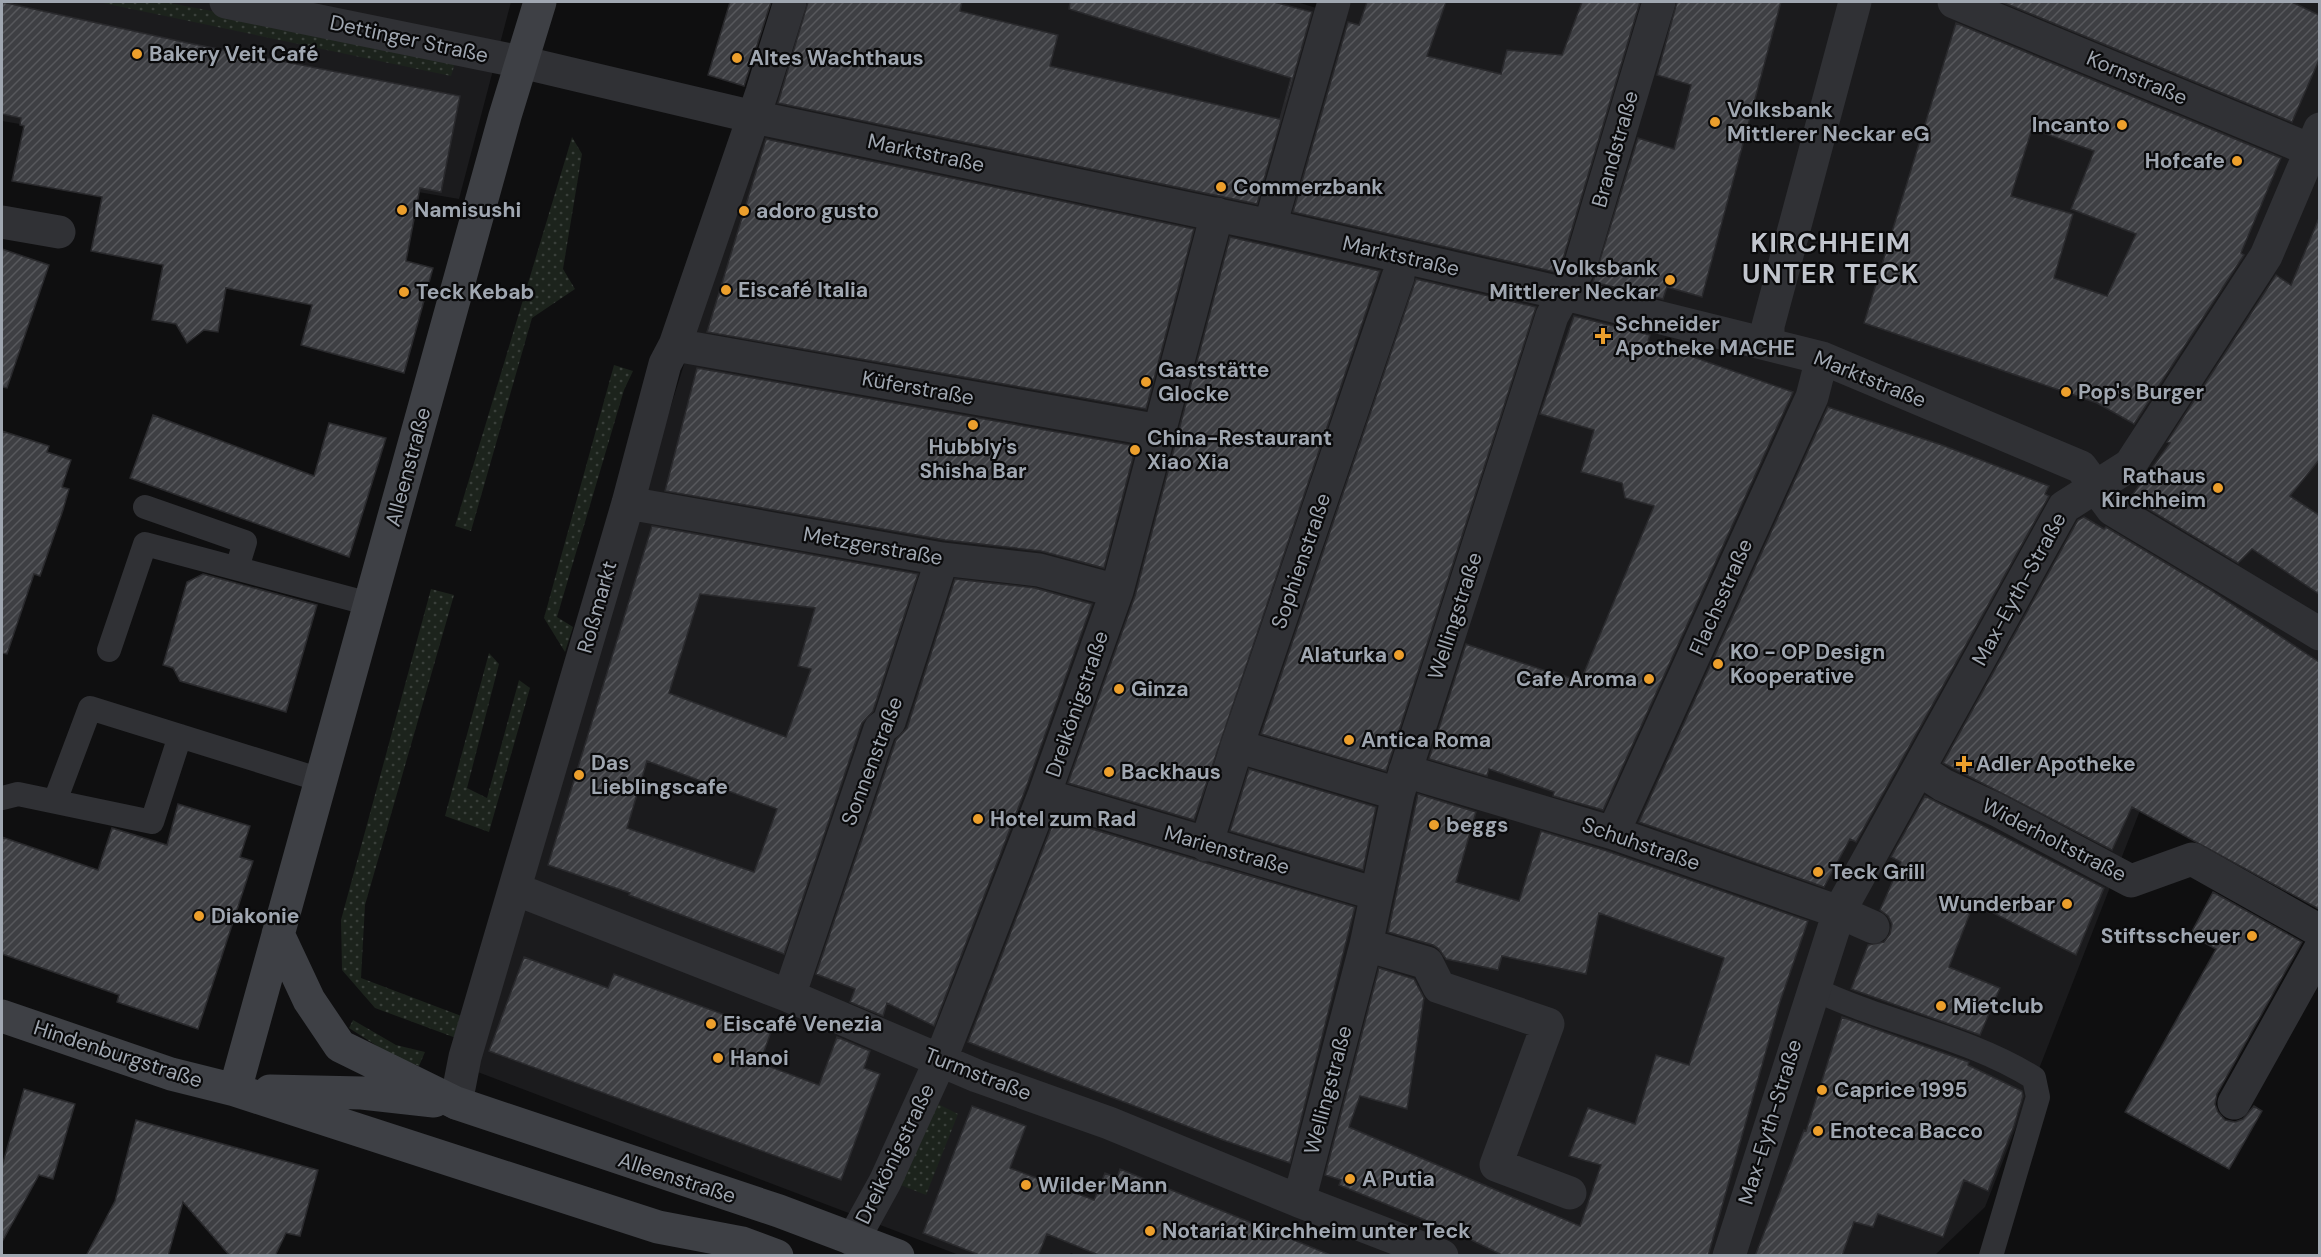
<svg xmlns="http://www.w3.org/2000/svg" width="2321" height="1257" font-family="'DM Sans',sans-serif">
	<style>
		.built { fill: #1b1b1d }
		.grass { fill: url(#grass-dots) }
		.building { fill: url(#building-hatch); stroke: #29292c; stroke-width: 1.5; fill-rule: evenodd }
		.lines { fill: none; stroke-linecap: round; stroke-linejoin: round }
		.lane { stroke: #303135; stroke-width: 24 }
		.street { stroke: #303135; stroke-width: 33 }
		.secondary { stroke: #3e4045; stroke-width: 33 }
		.poi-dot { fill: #ec9f2c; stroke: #0a0a0b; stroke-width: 2 }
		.labels { text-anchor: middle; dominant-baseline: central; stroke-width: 4.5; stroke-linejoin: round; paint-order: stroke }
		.street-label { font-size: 21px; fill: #a0a7b1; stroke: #0a0a0b }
		.poi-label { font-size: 21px; font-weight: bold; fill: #a0a7b1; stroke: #0a0a0b; text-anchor: start }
		.district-label { font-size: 27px; font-weight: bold; letter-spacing: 1.5px; fill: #c1c5cd; stroke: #0a0a0b }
	</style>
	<defs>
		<pattern id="grass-dots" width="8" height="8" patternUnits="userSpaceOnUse" patternTransform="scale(1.5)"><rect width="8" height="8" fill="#1c231c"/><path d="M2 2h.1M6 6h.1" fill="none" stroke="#3a403b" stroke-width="1.8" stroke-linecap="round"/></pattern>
		<pattern id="building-hatch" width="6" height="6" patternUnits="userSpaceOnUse" patternTransform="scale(1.5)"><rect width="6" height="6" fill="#3e3f43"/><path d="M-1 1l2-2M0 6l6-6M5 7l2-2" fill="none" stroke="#57585c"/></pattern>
	</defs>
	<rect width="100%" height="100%" fill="#0f0f10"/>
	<path class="built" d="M 2,2 L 511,2 L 459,199 L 2,121 Z
		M 798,2 L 1297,2 L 1339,15 L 1345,2 L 2319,2 L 2319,831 L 2166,744 L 1985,1207 L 1935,1255 L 1078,1256 L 1071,1253 L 1068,1256 L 959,1255 L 475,1071 L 636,517 Z"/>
	<path class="grass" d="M 98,2 L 164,2 L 457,57 L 451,76 Z
		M 572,137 L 582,154 L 563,269 L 575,289 L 532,318 L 471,531 L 455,526 Z
		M 614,365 L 633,371 L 624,390 L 557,617 L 573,627 L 565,652 L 544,618 Z
		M 431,589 L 454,595 L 365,905 L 361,978 L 464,1017 L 456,1038 L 375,1008 L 342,970 L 341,920 Z
		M 489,653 L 499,664 L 467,788 L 487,798 L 519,680 L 530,688 L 489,832 L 445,816 Z
		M 353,1020 L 396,1045 L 425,1052 L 419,1066 L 391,1055 L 349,1028 Z
		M 936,1103 L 958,1114 L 926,1195 L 898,1184 Z"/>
	<path class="building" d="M 2,2 L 188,43 L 460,96 L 441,192 L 420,188 L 406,261 L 433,268 L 404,373 L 301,345 L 312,305 L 226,288 L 218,332 L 204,330 L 187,343 L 176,324 L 152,320 L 163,265 L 91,251 L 102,197 L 12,181 L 24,126 L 20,125 L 21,118 L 2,114 Z
		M 730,2 L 771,2 L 744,86 L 708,75 Z
		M 808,2 L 962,2 L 960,11 L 1058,35 L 1050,66 L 1280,119 L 1291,78 L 1069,9 L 1070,2 L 1274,2 L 1312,12 L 1257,204 L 778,103 Z
		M 1367,2 L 1446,2 L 1427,56 L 1501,74 L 1507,50 L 1562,55 L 1582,2 L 1640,2 L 1563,259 L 1555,272 L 1293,212 L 1348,22 L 1359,25 Z
		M 1677,2 L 1781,2 L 1702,297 L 1667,287 L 1663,299 L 1593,282 L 1638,138 L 1674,149 L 1691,85 L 1657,75 Z
		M 2002,2 L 2292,2 L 2319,15 L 2319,60 L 2292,122 Z
		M 1956,23 L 2281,158 L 2241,253 L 2244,255 L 2134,424 L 2097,403 L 1864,323 ZM 2032,129 L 2094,151 L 2071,209 L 2136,234 L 2107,296 L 2054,278 L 2073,214 L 2011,196 Z
		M 766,139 L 1194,229 L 1146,409 L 707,332 Z
		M 2319,218 L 2319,460 L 2290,496 L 2319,515 L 2319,594 L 2252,549 L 2238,563 L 2130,498 L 2170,443 L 2167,442 L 2276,275 L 2291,285 Z
		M 1230,237 L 1380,271 L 1194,820 L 1068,783 L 1135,596 Z
		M 2,249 L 49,265 L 7,388 L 2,387 Z
		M 1416,279 L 1536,307 L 1386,771 L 1261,734 Z
		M 1574,316 L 1650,335 L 1648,341 L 1793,392 L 1603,810 L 1553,796 L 1554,792 L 1489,769 L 1487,776 L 1429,759 L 1466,644 L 1552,673 L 1553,671 L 1580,682 L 1654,506 L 1625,498 L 1622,483 L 1581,472 L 1594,430 L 1540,414 Z
		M 697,368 L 1136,446 L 1104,568 L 1041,551 L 945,540 L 665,491 Z
		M 1828,407 L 1942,445 L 2049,486 L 2045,494 L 2049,496 L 1856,842 L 1850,839 L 1824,887 L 1639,822 Z
		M 153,415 L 314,476 L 329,423 L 386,438 L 349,557 L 130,478 Z
		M 2,431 L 49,446 L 47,452 L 71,460 L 62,487 L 69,489 L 63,510 L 40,576 L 34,574 L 7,654 L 2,653 Z
		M 2084,517 L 2104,529 L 2106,527 L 2209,589 L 2319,662 L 2319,909 L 2132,807 L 2112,850 L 1943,763 L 2078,520 Z
		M 652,526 L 918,574 L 873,711 L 862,723 L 784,954 L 629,895 L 630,893 L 548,865 ZM 700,594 L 815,608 L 798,666 L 811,669 L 786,737 L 669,693 ZM 647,761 L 777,809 L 754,872 L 627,828 Z
		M 203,574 L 317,605 L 286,712 L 180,681 L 173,668 L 163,665 L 187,582 Z
		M 955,579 L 1035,588 L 1092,604 L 1026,788 L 934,1026 L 887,1003 L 883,1016 L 850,1002 L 855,989 L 816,974 L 896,740 L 907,728 Z
		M 1249,769 L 1376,807 L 1363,870 L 1230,831 Z
		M 1418,794 L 1476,812 L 1456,882 L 1519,901 L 1541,831 L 1607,851 L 1808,921 L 1780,1002 L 1708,1256 L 1504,1256 L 1459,1234 L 1339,1185 L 1341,1180 L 1325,1175 L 1379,968 L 1414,979 L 1424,998 L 1407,1109 L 1360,1096 L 1349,1127 L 1580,1226 L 1601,1165 L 1569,1156 L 1588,1108 L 1635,1124 L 1656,1055 L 1689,1065 L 1724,958 L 1599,913 L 1586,974 L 1502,956 L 1498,970 L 1446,959 L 1439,949 L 1433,945 L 1388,932 Z
		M 1925,796 L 2104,888 L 2076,955 L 1974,903 L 1949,967 L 2000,988 L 1980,1035 L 1851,989 L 1868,945 L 1884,942 L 1890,934 L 1892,924 L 1888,916 L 1880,910 L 1901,862 L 1891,857 Z
		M 178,804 L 250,826 L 240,857 L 253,861 L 198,1029 L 117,1002 L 119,995 L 2,954 L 2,837 L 98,870 L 112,828 L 167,845 Z
		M 1055,818 L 1355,907 L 1290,1163 L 1223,1140 L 968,1042 Z
		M 2213,892 L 2302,942 L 2217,1094 L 2215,1104 L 2218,1112 L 2225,1120 L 2235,1122 L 2243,1119 L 2254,1106 L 2262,1111 L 2229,1169 L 2125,1112 L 2216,949 L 2190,935 Z
		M 524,957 L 608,988 L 614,974 L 771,1032 L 760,1063 L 819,1085 L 837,1037 L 870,1051 L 864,1068 L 880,1074 L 841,1180 L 489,1051 Z
		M 1842,1017 L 1969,1062 L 1968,1065 L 2022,1091 L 2023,1096 L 2014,1126 L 1988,1191 L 1964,1180 L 1943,1237 L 1878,1214 L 1873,1227 L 1854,1222 L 1842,1256 L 1755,1256 L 1804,1130 L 1806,1131 Z
		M 24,1089 L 75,1104 L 53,1179 L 39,1175 L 2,1242 L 2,1166 Z
		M 972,1106 L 1026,1126 L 1010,1168 L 1094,1200 L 1105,1173 L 1117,1178 L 1120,1169 L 1333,1256 L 1101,1256 L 1047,1234 L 1038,1256 L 982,1256 L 923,1233 Z
		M 136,1120 L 318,1170 L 300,1236 L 286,1233 L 275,1256 L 230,1256 L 183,1202 L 168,1256 L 86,1256 L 115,1201 Z"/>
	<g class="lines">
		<path class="lane" d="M 145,507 L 245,542 L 237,568
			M 109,650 L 145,544 L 370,604
			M 2,798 L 18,794 L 152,822 L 180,736
			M 55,801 L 90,708 L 321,780
			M 1812,988 C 1884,1023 1967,1036 2034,1078 L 2038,1097 L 1991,1256"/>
		<path class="street" d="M 226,2 L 521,62 L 754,117 L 1270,226 L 1565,294 L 1822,358 L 2081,467 L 2112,509 L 2320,634
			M 1954,2 L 2320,154
			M 2,222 L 59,232
			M 1270,226 L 1334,2
			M 1768,343 L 1768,326 L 1855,2
			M 675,345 L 1160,431
			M 628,503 L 942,559 L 1039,570 L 1117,591
			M 1237,746 L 1398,794
			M 1919,769 L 1943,785 L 1997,810 L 2131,881 L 2192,859 L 2320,931
			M 1405,771 L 1613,833 L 1839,912 L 1873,927
			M 1044,795 L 1376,894
			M 1613,833 L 1812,397 L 1822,358
			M 1206,845 L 1237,746 L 1398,277
			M 515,889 L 789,996 L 977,1076 L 1109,1123 L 1299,1201 L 1442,1256
			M 1366,945 L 1427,963 L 1439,987 L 1548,1024 L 1496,1165 L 1570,1193
			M 789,996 L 880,729 L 889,722 L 942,559
			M 456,1103 L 465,1057 L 628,503 L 665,364 L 675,345 L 762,92 L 790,2
			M 2234,1103 L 2320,949
			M 1299,1201 L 1366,945 L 1398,794 L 1552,316 L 1580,266 L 1659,2
			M 853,1240 L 885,1182 L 940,1061 L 1044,795 L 1117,591 L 1217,214
			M 1729,1256 L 1839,912 L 2064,507 L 2130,465 L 2266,256 L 2320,129"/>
		<path class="secondary" d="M 278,934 L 309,1000 L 340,1046 L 456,1103 L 779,1211 L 898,1256
			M 2,1016 L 171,1074 L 235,1090 L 658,1227 L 742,1243 L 777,1256
			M 235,1090 L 505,116 L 540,2
			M 270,1091 L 362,1093 L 434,1101"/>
	</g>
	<g class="poi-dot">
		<circle cx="137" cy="54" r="6"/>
		<circle cx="737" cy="58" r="6"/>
		<circle cx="1715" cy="122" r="6"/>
		<circle cx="2122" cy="125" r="6"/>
		<circle cx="2237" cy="161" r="6"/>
		<circle cx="1221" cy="187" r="6"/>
		<circle cx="402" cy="210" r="6"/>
		<circle cx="744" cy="211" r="6"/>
		<circle cx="1670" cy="280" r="6"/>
		<circle cx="726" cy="290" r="6"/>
		<circle cx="404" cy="292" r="6"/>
		<path d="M1600 327h6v6h6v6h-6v6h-6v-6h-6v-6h6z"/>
		<circle cx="1146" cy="382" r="6"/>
		<circle cx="2066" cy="392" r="6"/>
		<circle cx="973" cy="425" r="6"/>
		<circle cx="1135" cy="450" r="6"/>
		<circle cx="2218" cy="488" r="6"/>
		<circle cx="1399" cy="655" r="6"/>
		<circle cx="1718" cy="664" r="6"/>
		<circle cx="1649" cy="679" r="6"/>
		<circle cx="1119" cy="689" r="6"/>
		<circle cx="1349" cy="740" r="6"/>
		<path d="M1961 755h6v6h6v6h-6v6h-6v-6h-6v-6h6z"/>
		<circle cx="1109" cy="772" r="6"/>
		<circle cx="579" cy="775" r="6"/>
		<circle cx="978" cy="819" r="6"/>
		<circle cx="1434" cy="825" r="6"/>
		<circle cx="1818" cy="872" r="6"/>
		<circle cx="2067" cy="904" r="6"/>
		<circle cx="199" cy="916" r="6"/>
		<circle cx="2252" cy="936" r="6"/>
		<circle cx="1941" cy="1006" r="6"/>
		<circle cx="711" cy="1024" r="6"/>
		<circle cx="718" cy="1058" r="6"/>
		<circle cx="1822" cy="1090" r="6"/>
		<circle cx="1818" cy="1131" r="6"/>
		<circle cx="1350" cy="1179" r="6"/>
		<circle cx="1026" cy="1185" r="6"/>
		<circle cx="1150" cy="1231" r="6"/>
	</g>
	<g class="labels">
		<g class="street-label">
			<text transform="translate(409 39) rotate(12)">Dettinger Straße</text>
			<text transform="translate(2137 78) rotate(23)">Kornstraße</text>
			<text transform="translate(1615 149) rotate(-74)">Brandstraße</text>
			<text transform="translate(926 153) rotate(12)">Marktstraße</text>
			<text transform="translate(1401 256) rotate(13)">Marktstraße</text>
			<text transform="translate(1870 379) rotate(22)">Marktstraße</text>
			<text transform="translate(918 388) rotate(10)">Küferstraße</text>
			<text transform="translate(408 467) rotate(-75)">Alleenstraße</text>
			<text transform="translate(873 546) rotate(10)">Metzgerstraße</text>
			<text transform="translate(1301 561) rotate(-71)">Sophienstraße</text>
			<text transform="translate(2019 589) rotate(-61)">Max-Eyth-Straße</text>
			<text transform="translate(1721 597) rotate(-66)">Flachsstraße</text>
			<text transform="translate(597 607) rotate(-74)">Roßmarkt</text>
			<text transform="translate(1455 616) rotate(-72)">Wellingstraße</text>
			<text transform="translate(1077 704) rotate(-71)">Dreikönigstraße</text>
			<text transform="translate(872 761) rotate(-69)">Sonnenstraße</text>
			<text transform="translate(2054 840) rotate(27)">Widerholtstraße</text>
			<text transform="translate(1641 844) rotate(19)">Schuhstraße</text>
			<text transform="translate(1227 850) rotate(16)">Marienstraße</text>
			<text transform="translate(118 1054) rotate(18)">Hindenburgstraße</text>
			<text transform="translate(978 1074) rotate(21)">Turmstraße</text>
			<text transform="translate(1328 1090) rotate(-75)">Wellingstraße</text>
			<text transform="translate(1770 1122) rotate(-73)">Max-Eyth-Straße</text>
			<text transform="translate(895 1154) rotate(-64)">Dreikönigstraße</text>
			<text transform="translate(677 1178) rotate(18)">Alleenstraße</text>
		</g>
		<g class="poi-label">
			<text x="149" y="54">Bakery Veit Café</text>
			<text x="749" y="58">Altes Wachthaus</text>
			<text x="1727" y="110">Volksbank<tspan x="1727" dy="24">Mittlerer Neckar eG</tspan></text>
			<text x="2110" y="125" text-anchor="end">Incanto</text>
			<text x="2225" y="161" text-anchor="end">Hofcafe</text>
			<text x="1233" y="187">Commerzbank</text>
			<text x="414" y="210">Namisushi</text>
			<text x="756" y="211">adoro gusto</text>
			<text x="1658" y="268" text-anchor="end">Volksbank<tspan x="1658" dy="24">Mittlerer Neckar</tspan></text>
			<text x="738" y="290">Eiscafé Italia</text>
			<text x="416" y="292">Teck Kebab</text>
			<text x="1615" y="324">Schneider<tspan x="1615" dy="24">Apotheke MACHE</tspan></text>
			<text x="1158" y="370">Gaststätte<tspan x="1158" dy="24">Glocke</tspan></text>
			<text x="2078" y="392">Pop's Burger</text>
			<text x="1147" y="438">China-Restaurant<tspan x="1147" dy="24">Xiao Xia</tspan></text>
			<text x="973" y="447" text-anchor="middle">Hubbly's<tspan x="973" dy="24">Shisha Bar</tspan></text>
			<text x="2206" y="476" text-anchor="end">Rathaus<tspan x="2206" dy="24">Kirchheim</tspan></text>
			<text x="1730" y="652">KO - OP Design<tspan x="1730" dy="24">Kooperative</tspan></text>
			<text x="1387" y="655" text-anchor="end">Alaturka</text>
			<text x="1637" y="679" text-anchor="end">Cafe Aroma</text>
			<text x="1131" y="689">Ginza</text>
			<text x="1361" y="740">Antica Roma</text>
			<text x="591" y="763">Das<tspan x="591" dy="24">Lieblingscafe</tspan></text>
			<text x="1976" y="764">Adler Apotheke</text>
			<text x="1121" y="772">Backhaus</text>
			<text x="990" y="819">Hotel zum Rad</text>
			<text x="1446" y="825">beggs</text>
			<text x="1830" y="872">Teck Grill</text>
			<text x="2055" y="904" text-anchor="end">Wunderbar</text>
			<text x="211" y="916">Diakonie</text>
			<text x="2240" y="936" text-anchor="end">Stiftsscheuer</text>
			<text x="1953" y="1006">Mietclub</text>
			<text x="723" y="1024">Eiscafé Venezia</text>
			<text x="730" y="1058">Hanoi</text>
			<text x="1834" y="1090">Caprice 1995</text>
			<text x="1830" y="1131">Enoteca Bacco</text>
			<text x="1362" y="1179">A Putia</text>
			<text x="1038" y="1185">Wilder Mann</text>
			<text x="1162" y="1231">Notariat Kirchheim unter Teck</text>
		</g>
		<g class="district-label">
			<text x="1831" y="242">KIRCHHEIM<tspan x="1831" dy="31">UNTER TECK</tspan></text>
		</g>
	</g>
	<rect width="2321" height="1257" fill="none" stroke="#a0a7b1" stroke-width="6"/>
</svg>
